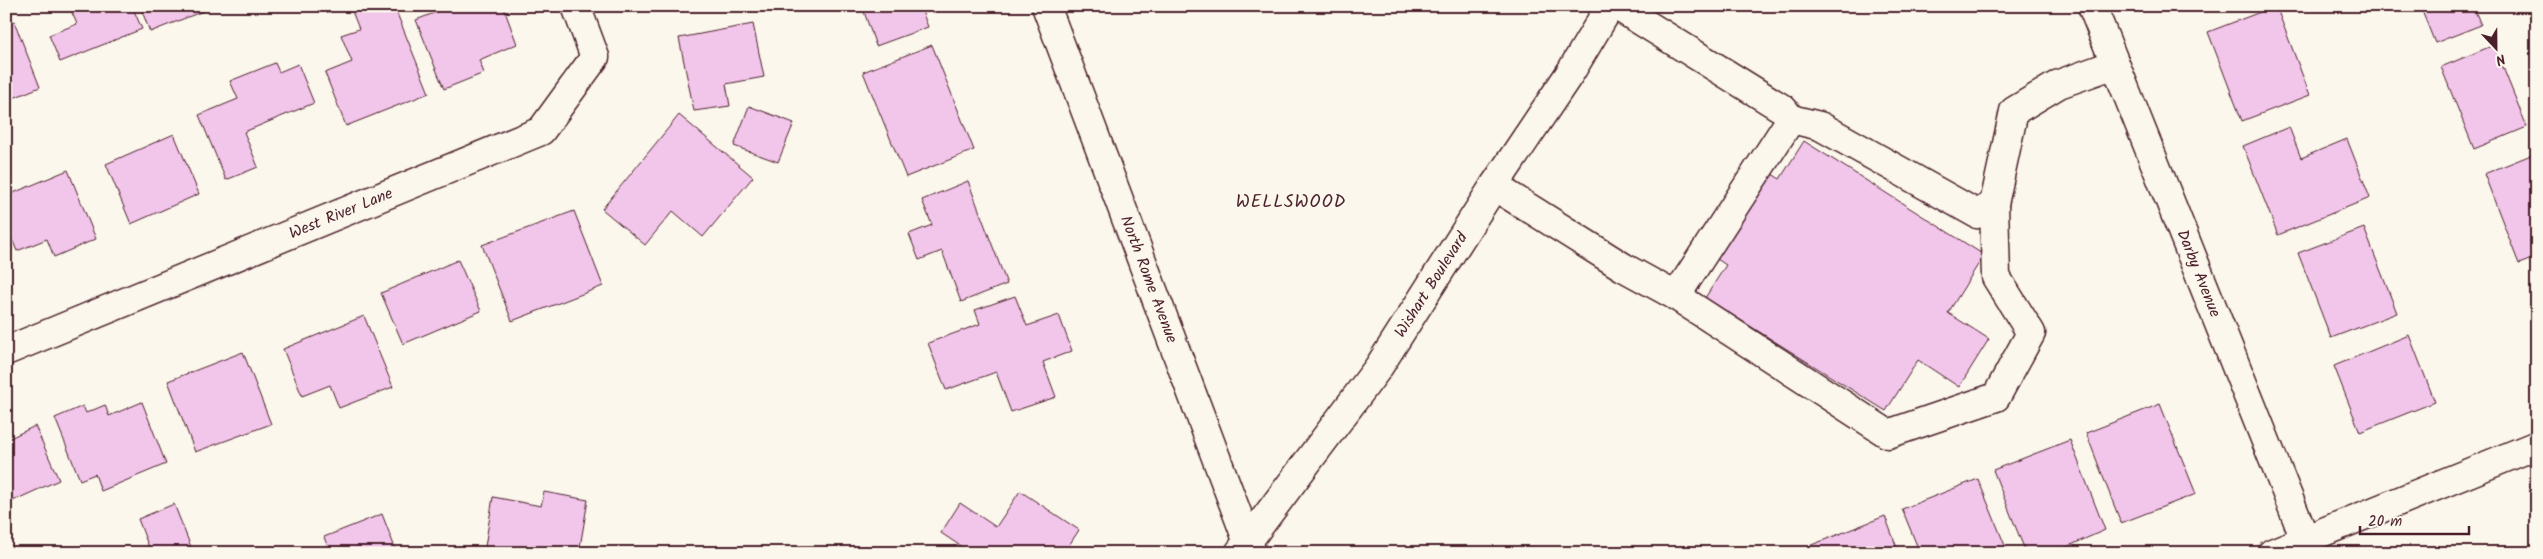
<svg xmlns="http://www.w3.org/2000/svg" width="2543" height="559" font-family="Kalam,sans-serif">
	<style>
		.building { fill: #f2c5ea; stroke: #4a1f2b }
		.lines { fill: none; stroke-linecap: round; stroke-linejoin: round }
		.minor-casing { stroke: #4a1f2b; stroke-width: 31 }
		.minor { stroke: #fbf7ec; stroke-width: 28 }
		.labels { text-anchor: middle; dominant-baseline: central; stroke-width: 4.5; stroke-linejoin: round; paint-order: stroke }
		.street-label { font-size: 16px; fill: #4a1f2b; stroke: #fbf7ec }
		.neighbourhood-label { font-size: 18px; letter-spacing: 1px; fill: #4a1f2b; stroke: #fbf7ec }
	</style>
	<rect width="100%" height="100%" fill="#fbf7ec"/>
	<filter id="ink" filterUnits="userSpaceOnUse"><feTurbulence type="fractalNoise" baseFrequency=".02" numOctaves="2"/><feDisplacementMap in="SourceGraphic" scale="10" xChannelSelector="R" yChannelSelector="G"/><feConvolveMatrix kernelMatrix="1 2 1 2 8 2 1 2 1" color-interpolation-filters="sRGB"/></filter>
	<g filter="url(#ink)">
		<path class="building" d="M 69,6 L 132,6 L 142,29 L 60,62 L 49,35 L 77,24 Z
			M 140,6 L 216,6 L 150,32 Z
			M 350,6 L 394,6 L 429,93 L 346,126 L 325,73 L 352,62 L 341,35 L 359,29 Z
			M 452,6 L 503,6 L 517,44 L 479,60 L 484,73 L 444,89 L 416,20 Z
			M 844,6 L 861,6 L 846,12 Z
			M 862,6 L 920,6 L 928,27 L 876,46 Z
			M 2276,6 L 2310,95 L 2242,121 L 2208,32 Z
			M 2420,6 L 2473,6 L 2481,25 L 2435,43 Z
			M 14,21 L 40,87 L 6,101 L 6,24 Z
			M 753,24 L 764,77 L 726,84 L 730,106 L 694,111 L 679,38 Z
			M 932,45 L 974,150 L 906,177 L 863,72 Z
			M 2494,45 L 2527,127 L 2474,149 L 2441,67 Z
			M 275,63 L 279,72 L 298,64 L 314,103 L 244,132 L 258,167 L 226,180 L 199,115 L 238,99 L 230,81 Z
			M 749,106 L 794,123 L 778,162 L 734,146 Z
			M 679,115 L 753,177 L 703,237 L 673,211 L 645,245 L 602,209 Z
			M 2289,127 L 2301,158 L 2347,139 L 2370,198 L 2278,235 L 2243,146 Z
			M 174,134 L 199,194 L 131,224 L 106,164 Z
			M 1804,141 L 1984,255 L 1948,313 L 1989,339 L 1959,387 L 1918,360 L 1886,411 L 1705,298 L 1726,265 L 1711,255 L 1764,169 L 1780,179 Z
			M 2536,153 L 2537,257 L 2519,264 L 2484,174 Z
			M 68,170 L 96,239 L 54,257 L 47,239 L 17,251 L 6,225 L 6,196 Z
			M 968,181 L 1007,284 L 961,302 L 942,251 L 919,260 L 909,234 L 932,225 L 922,200 Z
			M 574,211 L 603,286 L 512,321 L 482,245 Z
			M 2364,228 L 2397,313 L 2331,338 L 2298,253 Z
			M 458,260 L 481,311 L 403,344 L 381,293 Z
			M 2537,283 L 2537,297 L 2532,285 Z
			M 1015,296 L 1027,326 L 1059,315 L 1072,351 L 1043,362 L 1056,397 L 1011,412 L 996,372 L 946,390 L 928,343 L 980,324 L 975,310 Z
			M 364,316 L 393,387 L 339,408 L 330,385 L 302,396 L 283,349 Z
			M 2409,335 L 2435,402 L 2360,432 L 2334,366 Z
			M 243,352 L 271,424 L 195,452 L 168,381 Z
			M 142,402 L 166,464 L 101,491 L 95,474 L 80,480 L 55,418 L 83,406 L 86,413 L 105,405 L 109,416 Z
			M 2160,404 L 2196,494 L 2121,523 L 2086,433 Z
			M 35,426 L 59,480 L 6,504 L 6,440 Z
			M 2070,440 L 2105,530 L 2053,553 L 2026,553 L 1993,470 Z
			M 1978,479 L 2008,553 L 1920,553 L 1902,509 Z
			M 1020,491 L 1079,530 L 1064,553 L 971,553 L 941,533 L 960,503 L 996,527 Z
			M 544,492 L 588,500 L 579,553 L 484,553 L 493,497 L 541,506 Z
			M 174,504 L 191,547 L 176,553 L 151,553 L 138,519 Z
			M 382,514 L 397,553 L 330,553 L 324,537 Z
			M 1885,516 L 1899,553 L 1811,553 L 1809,546 Z"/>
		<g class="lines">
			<g class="minor-casing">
				<g id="minor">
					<path id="s1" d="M 1046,6 L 1252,553"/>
					<path id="s2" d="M 2092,6 L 2305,539"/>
					<path d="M 1791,119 L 1820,126 L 1977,214 L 1994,204 L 2014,111 L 2059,84 L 2115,64"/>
					<path d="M 1494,186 L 1623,267 L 1676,296 L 1791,119 L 1783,109 L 1617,6"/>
					<path d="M 1676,296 L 1888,434 L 1996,397 L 2031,333 L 1996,277 L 1994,204"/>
					<path id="s3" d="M 6,351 L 541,131 L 595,57 L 576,6"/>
					<path id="s4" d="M 1239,553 L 1378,368 L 1494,186 L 1570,73 L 1610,6"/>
					<path d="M 2272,553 L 2537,445"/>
				</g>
			</g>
			<use href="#minor" class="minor"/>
		</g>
	</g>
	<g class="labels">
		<g class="street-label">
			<text stroke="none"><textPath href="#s3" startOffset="362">West River Lane</textPath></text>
			<text stroke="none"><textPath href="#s2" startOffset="288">Darby Avenue</textPath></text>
			<text stroke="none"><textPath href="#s1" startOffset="292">North Rome Avenue</textPath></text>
			<text stroke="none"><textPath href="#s4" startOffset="330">Wishart Boulevard</textPath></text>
		</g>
		<g class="neighbourhood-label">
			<text x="1291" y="202">WELLSWOOD</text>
		</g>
	</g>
	<rect width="2543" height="559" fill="none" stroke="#fbf7ec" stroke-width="25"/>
	<rect x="12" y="12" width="2518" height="534" fill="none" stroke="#4a1f2b" stroke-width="2" filter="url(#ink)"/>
	<g transform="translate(2496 48) rotate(158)" stroke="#fbf7ec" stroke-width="4" paint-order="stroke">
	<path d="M0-4L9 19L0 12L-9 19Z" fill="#4a1f2b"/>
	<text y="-8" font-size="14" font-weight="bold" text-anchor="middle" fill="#4a1f2b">N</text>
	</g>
	<path d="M2360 526v8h109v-8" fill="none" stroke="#4a1f2b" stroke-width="2.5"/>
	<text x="2368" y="526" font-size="15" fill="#4a1f2b" stroke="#fbf7ec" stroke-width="4" paint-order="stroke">20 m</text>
</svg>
